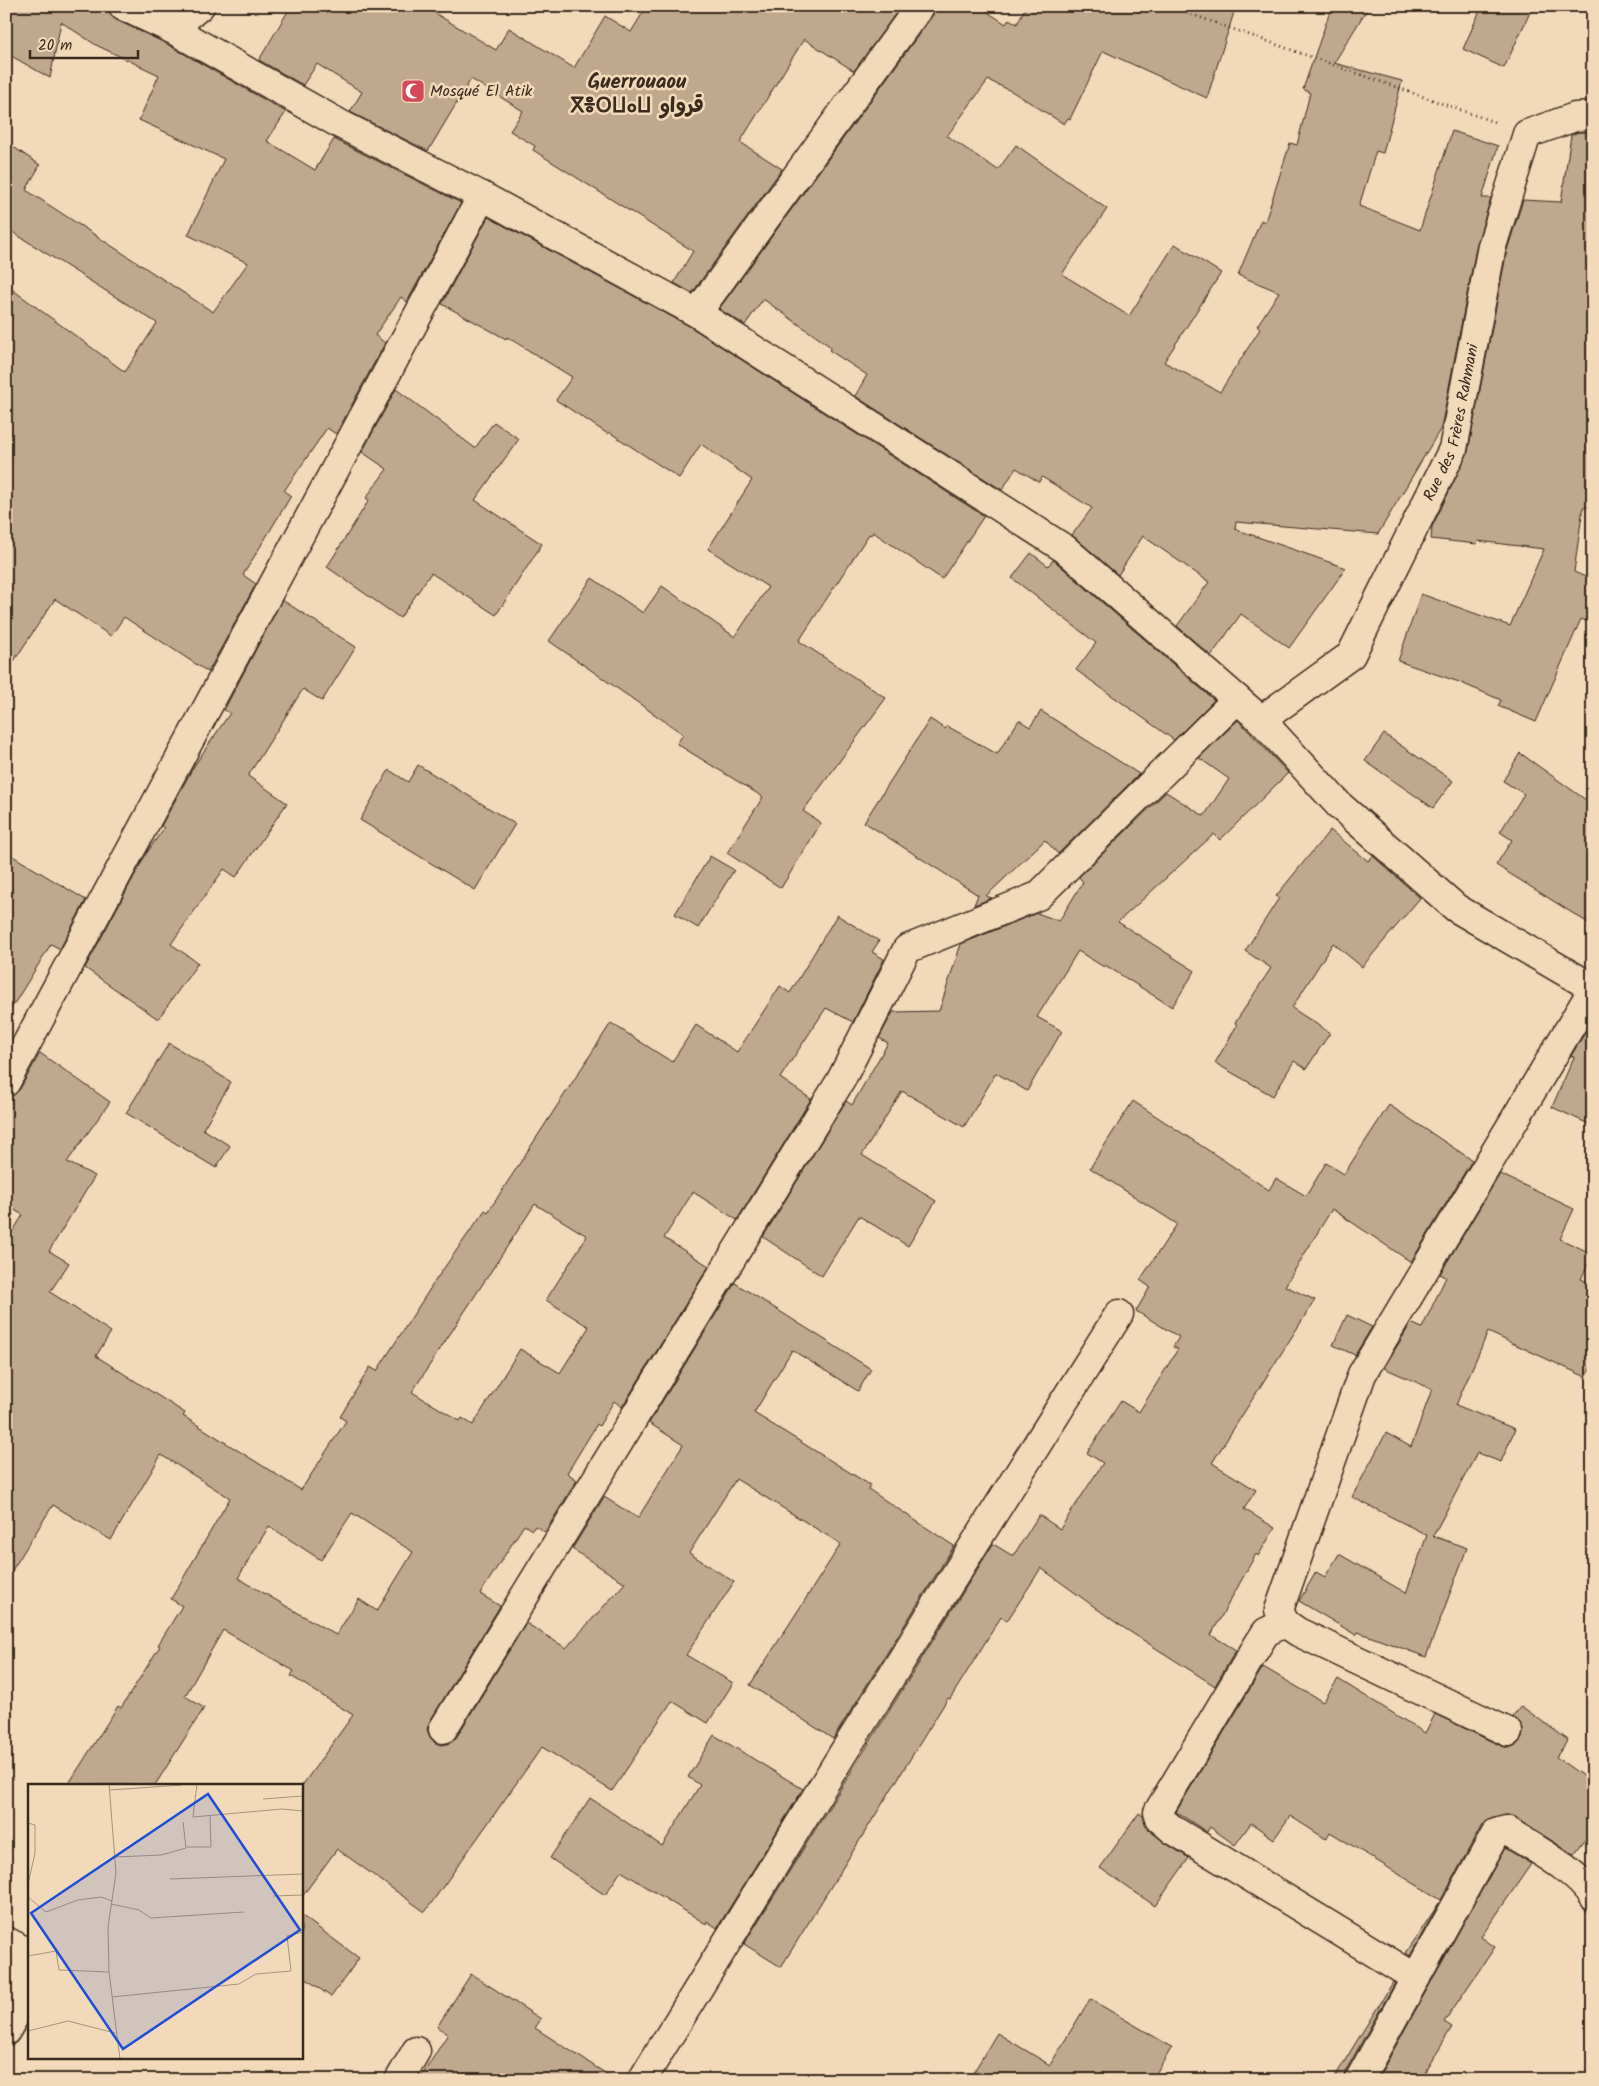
<svg xmlns="http://www.w3.org/2000/svg" width="1599" height="2086" font-family="Kalam,'Playpen Sans Arabic','Noto Sans Tifinagh',sans-serif">
	<style>
		.building { fill: #bfa88e; stroke: #3b2a1e; fill-rule: evenodd }
		.lines { fill: none; stroke-linecap: round; stroke-linejoin: round }
		.minor-casing { stroke: #3b2a1e; stroke-width: 31 }
		.major-casing { stroke: #3b2a1e; stroke-width: 31 }
		.path { stroke: #3b2a1e; stroke-width: 3; stroke-dasharray: 1 4; stroke-linecap: butt }
		.minor { stroke: #f1d9b9; stroke-width: 28 }
		.major { stroke: #f1d9b9; stroke-width: 28 }
		.labels { text-anchor: middle; dominant-baseline: central; stroke-width: 5; stroke-linejoin: round; paint-order: stroke }
		.poi-label { font-size: 16px; fill: #3b2a1e; stroke: #f1d9b9; text-anchor: start }
		.street-label { font-size: 16px; fill: #3b2a1e; stroke: #f1d9b9 }
		.district-label { font-size: 21px; font-weight: bold; fill: #3b2a1e; stroke: #f1d9b9 }
		.inset-road { fill: none; stroke: #a8937b; stroke-width: 1 }
		.view { fill: #1d4ed8; fill-opacity: 0.15; stroke: #1d4ed8; stroke-width: 2.5 }
		.inset-edge { fill: none; stroke: #3b2a1e; stroke-width: 2.5 }
	</style>
	<rect width="100%" height="100%" fill="#f1d9b9"/>
	<filter id="ink" filterUnits="userSpaceOnUse"><feTurbulence type="fractalNoise" baseFrequency=".02" numOctaves="2"/><feDisplacementMap in="SourceGraphic" scale="10" xChannelSelector="R" yChannelSelector="G"/><feConvolveMatrix kernelMatrix="1 2 1 2 8 2 1 2 1" color-interpolation-filters="sRGB"/></filter>
	<g filter="url(#ink)">
		<path class="building" d="M 6,6 L 100,6 L 116,20 L 165,43 L 286,112 L 267,141 L 315,170 L 334,139 L 461,203 L 407,302 L 401,297 L 375,335 L 385,343 L 336,434 L 327,428 L 284,491 L 291,496 L 243,575 L 256,584 L 208,672 L 124,617 L 111,636 L 55,599 L 6,673 L 6,285 L 125,372 L 157,323 L 6,228 L 6,142 L 40,165 L 26,190 L 213,312 L 248,263 L 188,235 L 224,159 L 139,120 L 159,75 L 96,45 L 61,22 L 50,78 L 6,53 Z
			M 291,6 L 423,6 L 496,50 L 509,28 L 574,68 L 605,16 L 631,32 L 647,6 L 901,6 L 854,71 L 804,39 L 740,142 L 782,169 L 692,293 L 674,283 L 693,251 L 533,150 L 535,146 L 510,131 L 523,111 L 471,79 L 428,151 L 350,112 L 362,92 L 317,64 L 303,85 L 259,60 Z
			M 935,6 L 978,6 L 1006,24 L 1009,19 L 1017,24 L 1026,6 L 1236,6 L 1207,98 L 1103,51 L 1070,119 L 1068,118 L 1064,124 L 1013,92 L 988,80 L 947,136 L 998,170 L 1016,145 L 1107,209 L 1062,274 L 1129,316 L 1175,244 L 1221,273 L 1164,362 L 1220,392 L 1260,329 L 1257,326 L 1279,292 L 1238,275 L 1261,220 L 1265,222 L 1290,143 L 1297,145 L 1310,93 L 1303,89 L 1332,6 L 1369,6 L 1334,63 L 1402,81 L 1383,153 L 1376,151 L 1359,206 L 1420,230 L 1452,131 L 1498,146 L 1482,198 L 1491,198 L 1477,243 L 1441,428 L 1378,534 L 1236,522 L 1235,529 L 1346,568 L 1289,648 L 1241,614 L 1211,656 L 1177,626 L 1209,582 L 1143,536 L 1118,575 L 1072,535 L 1092,508 L 1042,477 L 1039,482 L 1016,468 L 1002,490 L 855,396 L 867,375 L 829,350 L 831,347 L 763,299 L 745,325 L 719,309 L 933,15 Z
			M 1482,6 L 1533,6 L 1504,68 L 1463,49 Z
			M 1578,132 L 1593,132 L 1593,508 L 1583,507 L 1574,572 L 1593,580 L 1593,624 L 1581,619 L 1536,722 L 1498,706 L 1501,700 L 1459,682 L 1398,661 L 1421,594 L 1510,626 L 1544,549 L 1478,541 L 1477,544 L 1431,539 L 1432,527 L 1468,452 L 1507,250 L 1523,200 L 1561,202 L 1571,135 Z
			M 488,217 L 689,326 L 984,516 L 942,579 L 873,532 L 871,535 L 869,534 L 799,641 L 886,698 L 803,811 L 821,823 L 781,888 L 727,853 L 763,797 L 677,744 L 683,734 L 549,641 L 592,578 L 643,613 L 662,586 L 735,637 L 768,587 L 708,549 L 752,480 L 701,444 L 679,478 L 609,432 L 608,434 L 556,400 L 572,377 L 507,337 L 506,339 L 442,304 Z
			M 396,389 L 475,448 L 494,422 L 519,439 L 475,500 L 542,544 L 496,615 L 431,573 L 400,618 L 327,567 L 369,500 L 366,498 L 387,469 L 362,452 Z
			M 1031,553 L 1048,566 L 1053,560 L 1056,562 L 1214,700 L 1174,740 L 1076,670 L 1096,643 L 1012,578 Z
			M 282,600 L 356,647 L 322,701 L 303,689 L 248,776 L 287,803 L 236,877 L 224,869 L 171,944 L 198,963 L 158,1019 L 85,968 L 146,854 L 164,828 L 161,826 L 194,766 L 230,713 L 224,710 Z
			M 1041,711 L 1139,774 L 1058,854 L 1045,840 L 986,896 L 992,898 L 974,905 L 978,895 L 864,822 L 930,719 L 945,729 L 947,726 L 997,754 L 1019,720 L 1030,727 Z
			M 1238,720 L 1288,773 L 1220,840 L 1214,834 L 1118,922 L 1195,971 L 1172,1007 L 1105,965 L 1104,967 L 1078,951 L 1037,1017 L 1062,1031 L 1027,1091 L 996,1073 L 964,1127 L 902,1091 L 862,1155 L 936,1201 L 908,1246 L 859,1216 L 822,1276 L 763,1237 L 846,1101 L 852,1105 L 888,1043 L 879,1038 L 893,1012 L 939,1011 L 961,944 L 1037,913 L 1059,921 L 1083,882 L 1079,877 L 1166,792 L 1204,816 L 1229,779 L 1199,758 Z
			M 1384,734 L 1453,781 L 1433,808 L 1365,761 Z
			M 1520,753 L 1593,805 L 1593,926 L 1496,865 L 1512,840 L 1500,832 L 1524,794 L 1503,781 Z
			M 418,765 L 515,824 L 475,890 L 360,820 L 389,770 L 408,782 Z
			M 1330,830 L 1368,861 L 1373,856 L 1420,898 L 1362,967 L 1333,943 L 1292,1008 L 1330,1033 L 1306,1069 L 1294,1061 L 1273,1096 L 1215,1063 L 1237,1025 L 1235,1023 L 1271,968 L 1245,951 L 1279,898 L 1276,896 Z
			M 6,852 L 86,900 L 60,949 L 51,944 L 6,1017 Z
			M 710,856 L 734,870 L 698,928 L 675,914 Z
			M 837,915 L 879,941 L 872,952 L 884,959 L 853,1022 L 826,1008 L 780,1078 L 811,1099 L 737,1220 L 693,1192 L 664,1238 L 709,1266 L 622,1407 L 614,1401 L 599,1426 L 597,1424 L 567,1473 L 577,1480 L 545,1532 L 535,1526 L 532,1530 L 524,1525 L 480,1594 L 500,1606 L 430,1721 L 427,1729 L 430,1737 L 435,1743 L 442,1745 L 450,1743 L 456,1738 L 526,1623 L 566,1648 L 625,1583 L 572,1549 L 604,1497 L 638,1518 L 683,1445 L 649,1423 L 735,1283 L 871,1369 L 858,1391 L 792,1350 L 754,1413 L 870,1485 L 868,1489 L 954,1546 L 833,1739 L 750,1685 L 841,1544 L 736,1479 L 689,1553 L 734,1582 L 686,1655 L 733,1683 L 708,1723 L 672,1701 L 612,1791 L 542,1747 L 425,1912 L 337,1849 L 301,1898 L 301,1787 L 353,1715 L 291,1676 L 294,1671 L 223,1630 L 185,1696 L 204,1708 L 155,1785 L 68,1785 L 118,1706 L 121,1708 L 160,1646 L 158,1645 L 182,1606 L 171,1599 L 230,1498 L 161,1455 L 111,1540 L 53,1505 L 6,1580 L 6,1242 L 23,1215 L 6,1205 L 6,1098 L 14,1095 L 20,1089 L 40,1053 L 110,1102 L 67,1162 L 95,1176 L 49,1251 L 69,1263 L 50,1292 L 111,1332 L 96,1356 L 185,1413 L 183,1416 L 301,1490 L 346,1421 L 340,1417 L 370,1367 L 377,1371 L 437,1278 L 485,1210 L 488,1212 L 611,1023 L 672,1062 L 696,1025 L 737,1052 L 780,986 L 790,993 ZM 535,1204 L 587,1236 L 546,1300 L 589,1327 L 560,1373 L 520,1349 L 473,1425 L 462,1418 L 460,1421 L 412,1392 ZM 352,1513 L 413,1552 L 377,1611 L 359,1599 L 336,1635 L 238,1578 L 269,1526 L 321,1560 Z
			M 1593,1020 L 1593,1126 L 1552,1107 L 1574,1057 L 1571,1056 Z
			M 169,1043 L 231,1082 L 203,1129 L 230,1146 L 216,1168 L 126,1113 Z
			M 1133,1101 L 1269,1190 L 1276,1178 L 1306,1196 L 1326,1163 L 1344,1174 L 1389,1105 L 1472,1160 L 1411,1262 L 1332,1209 L 1285,1286 L 1315,1300 L 1212,1463 L 1256,1490 L 1244,1509 L 1275,1528 L 1258,1556 L 1256,1554 L 1211,1635 L 1236,1650 L 1215,1686 L 1118,1624 L 1041,1568 L 1007,1621 L 1001,1617 L 950,1699 L 948,1698 L 781,1967 L 744,1944 L 993,1544 L 1013,1556 L 1039,1515 L 1060,1529 L 1103,1463 L 1087,1453 L 1121,1401 L 1139,1412 L 1178,1349 L 1173,1347 L 1179,1337 L 1136,1311 L 1150,1287 L 1140,1280 L 1177,1224 L 1090,1168 Z
			M 1500,1174 L 1574,1209 L 1560,1239 L 1593,1254 L 1581,1279 L 1593,1285 L 1593,1362 L 1586,1377 L 1488,1332 L 1456,1405 L 1515,1429 L 1501,1462 L 1477,1453 L 1433,1536 L 1467,1548 L 1426,1657 L 1358,1632 L 1356,1635 L 1299,1601 L 1316,1572 L 1325,1577 L 1339,1554 L 1406,1593 L 1427,1535 L 1352,1497 L 1386,1433 L 1411,1447 L 1432,1389 L 1384,1368 L 1411,1323 L 1422,1328 L 1446,1277 L 1440,1274 Z
			M 1347,1315 L 1372,1327 L 1355,1355 L 1333,1345 Z
			M 1263,1667 L 1323,1702 L 1338,1679 L 1425,1733 L 1435,1714 L 1501,1746 L 1509,1748 L 1516,1745 L 1522,1738 L 1523,1730 L 1521,1724 L 1513,1717 L 1521,1706 L 1568,1740 L 1556,1757 L 1593,1783 L 1593,1830 L 1574,1855 L 1514,1817 L 1508,1815 L 1492,1818 L 1482,1825 L 1441,1900 L 1330,1832 L 1326,1839 L 1290,1816 L 1274,1839 L 1251,1823 L 1235,1845 L 1210,1827 L 1207,1832 L 1176,1812 Z
			M 714,1735 L 803,1789 L 717,1928 L 707,1921 L 706,1924 L 621,1871 L 605,1895 L 550,1858 L 590,1798 L 662,1846 L 700,1785 L 688,1777 Z
			M 1139,1813 L 1143,1816 L 1149,1830 L 1165,1843 L 1189,1858 L 1155,1906 L 1100,1868 Z
			M 1505,1848 L 1531,1864 L 1481,1937 L 1495,1947 L 1444,2022 L 1452,2027 L 1420,2080 L 1377,2080 Z
			M 1439,1903 L 1410,1956 L 1406,1953 Z
			M 301,1915 L 359,1958 L 331,1997 L 301,1975 Z
			M 471,1974 L 541,2019 L 535,2028 L 616,2080 L 419,2080 L 448,2034 L 437,2027 Z
			M 1393,1982 L 1395,1983 L 1345,2072 L 1343,2080 L 1333,2080 Z
			M 1090,1999 L 1172,2047 L 1152,2080 L 969,2080 L 997,2033 L 1050,2065 Z"/>
		<g class="lines">
			<g class="minor-casing">
				<g id="minor">
					<path d="M 172,29 L 200,6"/>
					<path d="M 697,313 L 920,6"/>
					<path id="s1" d="M 1261,720 L 1351,655 L 1453,449 L 1492,246 L 1527,134 L 1575,117 L 1593,116"/>
					<path d="M 6,1082 L 482,196"/>
					<path d="M 1285,1623 L 1266,1632 L 1259,1643 L 1158,1812 L 1159,1818 L 1173,1830 L 1416,1978"/>
					<path d="M 443,1729 L 841,1080 L 907,949 L 1038,896 L 1237,699"/>
					<path d="M 1508,1732 L 1298,1632 L 1285,1623 L 1279,1610 L 1362,1374 L 1593,989"/>
					<path d="M 6,1941 L 16,1946 L 19,2009 L 6,2031"/>
					<path d="M 399,2080 L 416,2051"/>
					<path d="M 642,2080 L 845,1750 L 1119,1314"/>
					<path d="M 1359,2080 L 1496,1833 L 1506,1830 C 1533,1848 1576,1869 1593,1897"/>
				</g>
			</g>
			<g class="major-casing">
				<path id="major" d="M 123,6 L 172,29 L 340,124 L 482,196 L 697,313 L 1065,549 L 1261,720 L 1339,805 L 1456,908 L 1593,988"/>
			</g>
			<path class="path" d="M 1168,6 L 1497,123"/>
			<use href="#minor" class="minor"/>
			<use href="#major" class="major"/>
		</g>
	</g>
	<defs>
		<g id="mosque-square" transform="scale(1.25)"><rect x="-9" y="-9" width="18" height="18" rx="4" fill="#d1495b" stroke="#f1d9b9"/><path d="M3.5-4.9A6 6 0 1 0 3.5 4.9A5 5 0 1 1 3.5-4.9Z" fill="#fff"/></g>
	</defs>
	<g fill-rule="evenodd">
		<use href="#mosque-square" x="413" y="91"/>
	</g>
	<g class="labels">
		<g class="poi-label">
			<text x="430" y="91">Mosqué El Atik</text>
		</g>
		<g class="street-label">
			<text stroke="none"><textPath href="#s1" startOffset="366">Rue des Frères Rahmani</textPath></text>
		</g>
		<g class="district-label">
			<text x="637" y="82">Guerrouaou<tspan x="637" dy="24">ⴳⴻⵔⵡⴰⵡ قرواو</tspan></text>
		</g>
	</g>
	<g transform="translate(28 1784)">
		<rect width="275" height="275" fill="#f1d9b9"/>
		<path class="inset-road" d="M 81,0 L 88,89 L 80,143 L 81,188 L 92,275M 169,0 L 165,33 L 254,25 L 275,27M 82,6 L 154,1M 235,15 L 275,12M 0,39 L 7,41 L 7,69 L 0,100M 159,63 L 183,63 L 182,31M 87,73 L 133,71 L 158,64 L 155,38M 142,95 L 275,90M 245,112 L 275,111M 0,113 L 18,128 L 50,116 L 73,113 L 84,117M 83,120 L 111,126 L 123,134 L 216,128M 0,172 L 28,167 L 31,186 L 81,188M 84,213 L 211,200 L 228,190 L 263,187 L 259,152 L 275,148M 0,247 L 40,237 L 87,249"/>
		<path class="view" d="M 180,10 L 272,146 L 95,265 L 3,129 Z"/>
		<rect width="275" height="275" class="inset-edge"/>
	</g>
	<rect width="1599" height="2086" fill="none" stroke="#f1d9b9" stroke-width="25"/>
	<rect x="12" y="12" width="1574" height="2061" fill="none" stroke="#3b2a1e" stroke-width="2" filter="url(#ink)"/>
	<path d="M30 50v8h108v-8" fill="none" stroke="#3b2a1e" stroke-width="2.5"/>
	<text x="38" y="50" font-size="15" fill="#3b2a1e" stroke="#f1d9b9" stroke-width="4" paint-order="stroke">20 m</text>
</svg>
